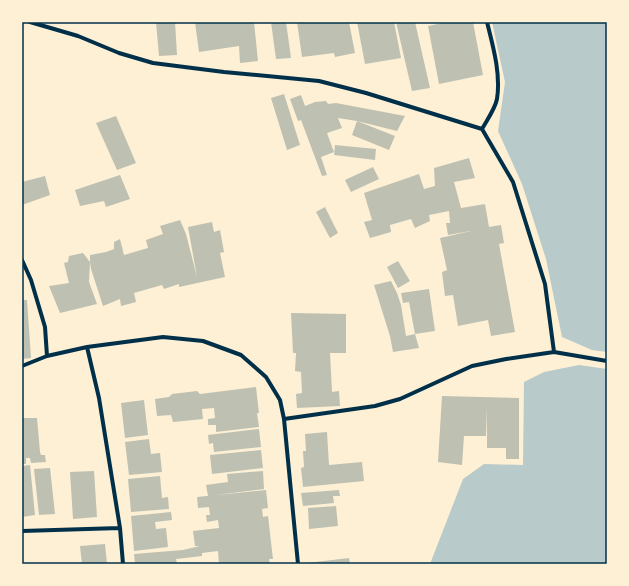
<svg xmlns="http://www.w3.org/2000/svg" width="629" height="586" font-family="Commissioner,sans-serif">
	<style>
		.green { fill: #b9caca }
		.building { fill: #bec0b2 }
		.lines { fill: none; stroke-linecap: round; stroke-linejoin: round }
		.minor { stroke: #003049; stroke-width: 4 }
		.neatline { fill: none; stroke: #003049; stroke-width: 1.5 }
	</style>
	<rect width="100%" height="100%" fill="#fdf0d5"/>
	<path class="green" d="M 492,22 L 607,22 L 607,352 L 592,350 L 562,337 L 546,259 L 522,184 L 498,131 L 505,82 Z
		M 579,365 L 607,369 L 607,564 L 430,564 L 463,479 L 484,464 L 523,465 L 524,382 L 544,372 Z"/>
	<path class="building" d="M 156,22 L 175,22 L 177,55 L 159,56 Z
		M 195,22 L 254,22 L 258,61 L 240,63 L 239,46 L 199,52 Z
		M 271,22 L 286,22 L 291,58 L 276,59 Z
		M 297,22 L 349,22 L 355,53 L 335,57 L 334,53 L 302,57 Z
		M 357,22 L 394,22 L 401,58 L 365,64 Z
		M 396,22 L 415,22 L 430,88 L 412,91 Z
		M 447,22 L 473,22 L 483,75 L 439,84 L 428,26 Z
		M 284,94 L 300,145 L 287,150 L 271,98 Z
		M 301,95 L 305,106 L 315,102 L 326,101 L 328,104 L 336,103 L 405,116 L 397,131 L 357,121 L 395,136 L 389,150 L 352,135 L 357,121 L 338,118 L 342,128 L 327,133 L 334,152 L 321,157 L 327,175 L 322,176 L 301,120 L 298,121 L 290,99 Z
		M 116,116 L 136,163 L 117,170 L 96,123 Z
		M 335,145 L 376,149 L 375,160 L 334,155 Z
		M 469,158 L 475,178 L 454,182 L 461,208 L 485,204 L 489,227 L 501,225 L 504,243 L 499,244 L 515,332 L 491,336 L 488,320 L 458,326 L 453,295 L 445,296 L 442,272 L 447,270 L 440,238 L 471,231 L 448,235 L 446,223 L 450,223 L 449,211 L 429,215 L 430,221 L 415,228 L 411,219 L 390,225 L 391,232 L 370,238 L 364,222 L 372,220 L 364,193 L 419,174 L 424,189 L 435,186 L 434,168 Z
		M 373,167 L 379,179 L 351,192 L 345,180 Z
		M 120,175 L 130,199 L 106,207 L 104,201 L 80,206 L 75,190 Z
		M 45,176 L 50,195 L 22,205 L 22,182 Z
		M 325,207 L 338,233 L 330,238 L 316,212 Z
		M 180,220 L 186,234 L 197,277 L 188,227 L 212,222 L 214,232 L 220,230 L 224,252 L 220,253 L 225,277 L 179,287 L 179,284 L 164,289 L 162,285 L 134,293 L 136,302 L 121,306 L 120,299 L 103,306 L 91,269 L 90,262 L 89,282 L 97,304 L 60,313 L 49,286 L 69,283 L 64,263 L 68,262 L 69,256 L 83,253 L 90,262 L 90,255 L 106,252 L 114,249 L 114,242 L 120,239 L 124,255 L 148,248 L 146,240 L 163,234 L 160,226 Z
		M 398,261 L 410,281 L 398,288 L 387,267 Z
		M 391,281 L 397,293 L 401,305 L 406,336 L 415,334 L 419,348 L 393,352 L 390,336 L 374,285 Z
		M 429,289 L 435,331 L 415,334 L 409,302 L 403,303 L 401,293 Z
		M 22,300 L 27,300 L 31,358 L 22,359 Z
		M 291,313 L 346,314 L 346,353 L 330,353 L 332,392 L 339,391 L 340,406 L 297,408 L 296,394 L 302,393 L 301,372 L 295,371 L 296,353 L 305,353 L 293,353 Z
		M 256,387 L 259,413 L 257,413 L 259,427 L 216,432 L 216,425 L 208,425 L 208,419 L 215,418 L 214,408 L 202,409 L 203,419 L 173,422 L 171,415 L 157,416 L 155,399 L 169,397 L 172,394 L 197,391 L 200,394 Z
		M 442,396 L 519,398 L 519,459 L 506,459 L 506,448 L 487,448 L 487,407 L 486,436 L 464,436 L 462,465 L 438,462 Z
		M 144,400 L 148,435 L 125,438 L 121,403 Z
		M 22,418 L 37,418 L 40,452 L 41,455 L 45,455 L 46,462 L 31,463 L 30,458 L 26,458 L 26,464 L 22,464 Z
		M 259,429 L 261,447 L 214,452 L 213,443 L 209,444 L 208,435 Z
		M 327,432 L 329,465 L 362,462 L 364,481 L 303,487 L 301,468 L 304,467 L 303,451 L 306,451 L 305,434 Z
		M 149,439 L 151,454 L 160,453 L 162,472 L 129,475 L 125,442 Z
		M 261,450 L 263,468 L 212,474 L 210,455 Z
		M 30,465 L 35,515 L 22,517 L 22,466 Z
		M 50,468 L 55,514 L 39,515 L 34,469 Z
		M 94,471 L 97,517 L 73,519 L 70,472 Z
		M 263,471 L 264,489 L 208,496 L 206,485 L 228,482 L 227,474 Z
		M 160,476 L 162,498 L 168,497 L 169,509 L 131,512 L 128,479 Z
		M 266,490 L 268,508 L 262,509 L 263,517 L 268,516 L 273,559 L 269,559 L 270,564 L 219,564 L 218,551 L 202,553 L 202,556 L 176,559 L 177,564 L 135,564 L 134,554 L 183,550 L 200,546 L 195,546 L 193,531 L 219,528 L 218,520 L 207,522 L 206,515 L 210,515 L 209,507 L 198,508 L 197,497 Z
		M 339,490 L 340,496 L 333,496 L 334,503 L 303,506 L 301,493 Z
		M 336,506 L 338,526 L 309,529 L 308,508 Z
		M 171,512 L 172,520 L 155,522 L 156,529 L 166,528 L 168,547 L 134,551 L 131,516 Z
		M 105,544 L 107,564 L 82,564 L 80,546 Z
		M 349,558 L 350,564 L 307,564 L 307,563 Z"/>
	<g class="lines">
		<path class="minor" d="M 30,22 L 78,36 L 119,53 L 153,63 L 224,72 L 319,81 L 366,93 L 482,129
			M 487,22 C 493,46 501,74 497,99 C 495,109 487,120 482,129 L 513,182 L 545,284 L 554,352
			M 22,260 L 31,280 L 45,327 L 47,356
			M 87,347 L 99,398 L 120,528 L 123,564
			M 22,366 L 47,356 L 87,347 L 163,337 L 203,341 L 241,355 L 266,377 L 280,400 L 284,419 L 298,564
			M 284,419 L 375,406 L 400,399 L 472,366 L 506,359 L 554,352 L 607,361
			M 22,531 L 120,528"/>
	</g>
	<rect width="629" height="586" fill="none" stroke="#fdf0d5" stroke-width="46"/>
	<rect x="23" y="23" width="583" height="540" class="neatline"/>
</svg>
